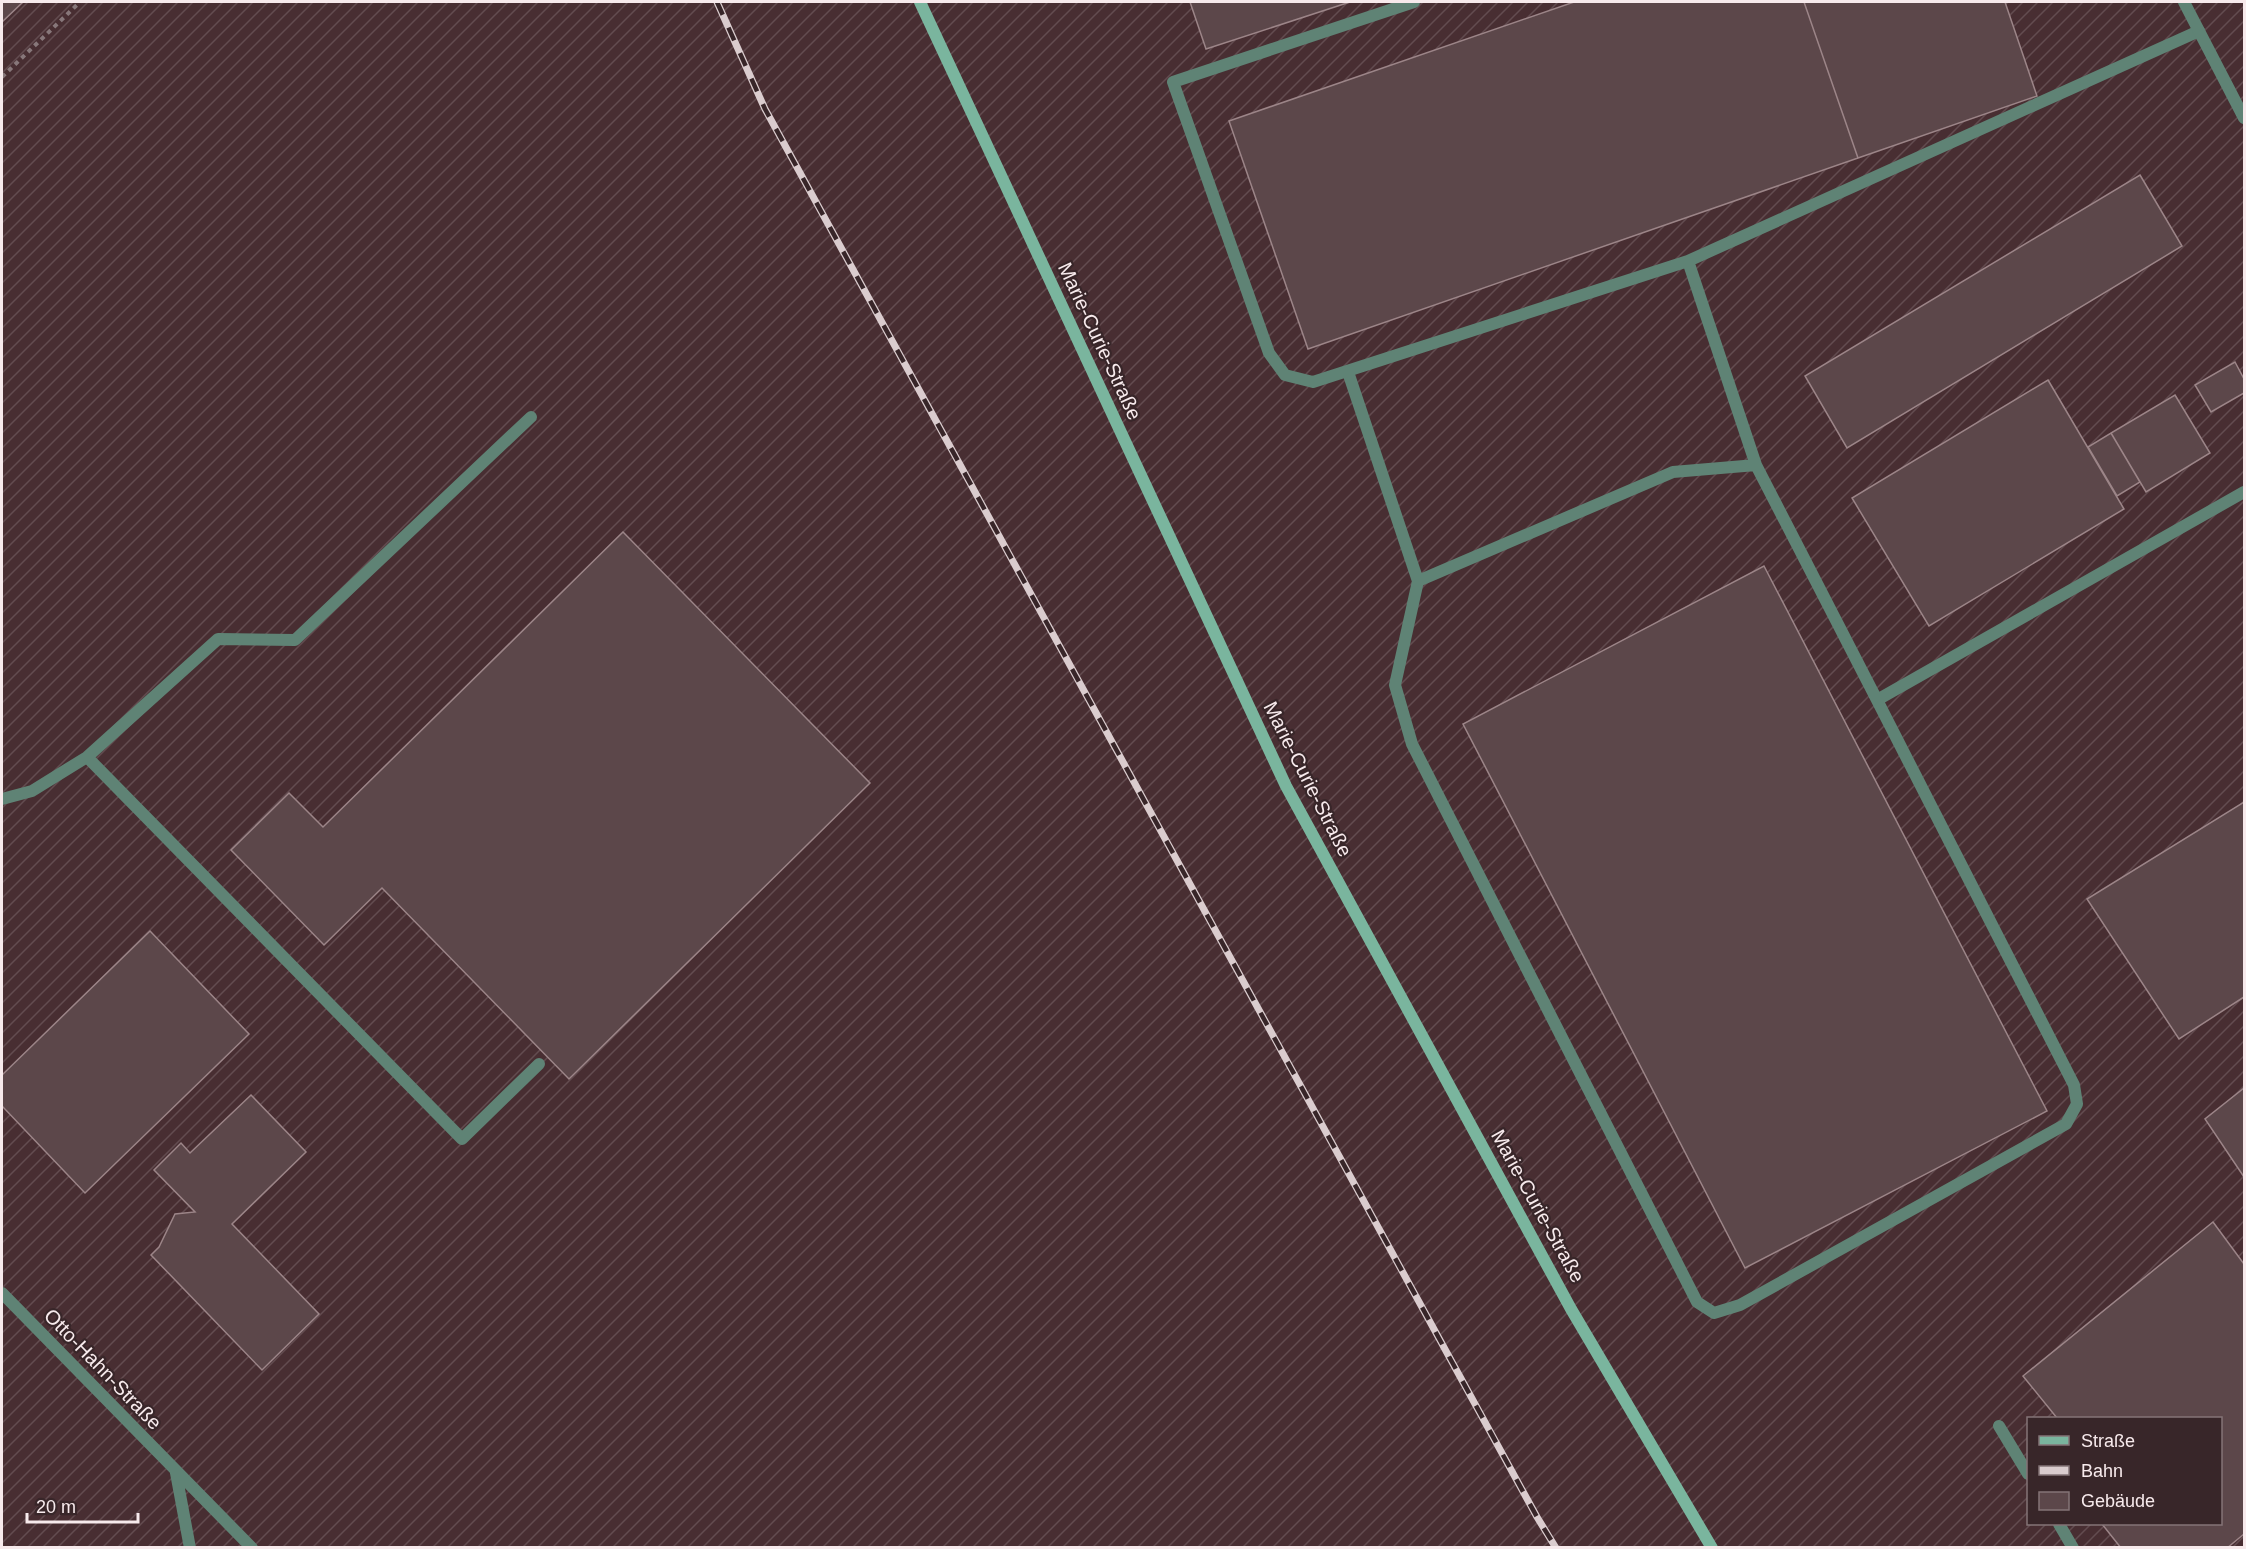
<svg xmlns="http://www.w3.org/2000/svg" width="2246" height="1549" font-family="Arial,sans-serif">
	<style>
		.industrial { fill: url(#industrial-furrows); fill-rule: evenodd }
		.building { fill: #5c474a; stroke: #9c8588; stroke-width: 1.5 }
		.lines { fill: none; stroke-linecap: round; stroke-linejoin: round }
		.path { stroke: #87777a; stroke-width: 4; stroke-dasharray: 4.5 4.5; stroke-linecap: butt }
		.service { stroke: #5f8375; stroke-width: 12 }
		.minor { stroke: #5f8375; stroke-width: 12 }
		.secondary { stroke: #7ab59e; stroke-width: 12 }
		.rail-casing { stroke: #daccce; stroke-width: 7 }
		.rail { stroke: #382629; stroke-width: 4.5; stroke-dasharray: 14; stroke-linecap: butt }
		.labels { text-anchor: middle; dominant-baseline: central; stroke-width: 4.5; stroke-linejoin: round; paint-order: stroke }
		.street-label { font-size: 20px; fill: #f7eaec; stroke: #382629 }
	</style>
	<defs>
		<pattern id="industrial-furrows" width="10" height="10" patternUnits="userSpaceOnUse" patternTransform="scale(1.5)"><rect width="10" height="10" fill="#482e32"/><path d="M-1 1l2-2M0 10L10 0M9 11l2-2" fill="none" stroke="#634c50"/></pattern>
	</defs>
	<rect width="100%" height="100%" fill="#382629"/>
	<path class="industrial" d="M 2,2 L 2244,2 L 2244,1547 L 2,1548 ZM 2028,1418 L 2220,1418 L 2220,1524 L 2028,1524 Z"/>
	<path class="building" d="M 2,2 L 23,2 L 2,22 Z
		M 1190,2 L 1350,2 L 1206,49 Z
		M 1574,2 L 1804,2 L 1858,158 L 1308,349 L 1229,121 Z
		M 1804,2 L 2005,2 L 2037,96 L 1858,158 Z
		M 2140,175 L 2182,246 L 1847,448 L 1805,376 Z
		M 2235,362 L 2244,379 L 2244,393 L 2211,412 L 2195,385 Z
		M 2048,380 L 2124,509 L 1929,626 L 1852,498 Z
		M 2175,395 L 2210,453 L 2146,492 L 2111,433 Z
		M 2111,433 L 2140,482 L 2117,496 L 2088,447 Z
		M 623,532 L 870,783 L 569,1079 L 382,888 L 324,945 L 231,850 L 289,793 L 323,827 Z
		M 1764,566 L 2047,1111 L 1745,1268 L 1463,724 Z
		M 2244,802 L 2244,997 L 2179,1039 L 2087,899 Z
		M 150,931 L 249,1034 L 85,1193 L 2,1106 L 2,1075 Z
		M 2244,1088 L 2244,1177 L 2205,1119 Z
		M 251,1095 L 306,1152 L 232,1224 L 319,1314 L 262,1370 L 151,1255 L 159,1247 L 175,1214 L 195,1212 L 154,1170 L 181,1143 L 190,1153 Z
		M 2213,1222 L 2244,1264 L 2244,1534 L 2227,1548 L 2121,1548 L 2102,1524 L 2220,1524 L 2220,1418 L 2057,1418 L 2023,1376 Z"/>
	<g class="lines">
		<path class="path" d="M 2,77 L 80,2"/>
		<path class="service" d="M 1414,2 L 1173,82 L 1269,353 L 1285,375 L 1313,382 L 1688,261
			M 2199,31 L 1688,261 L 1756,465 L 1877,700 L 2244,492
			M 1348,372 L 1418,581 L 1673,472 L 1756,465
			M 1418,581 L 1395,685 L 1412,744 L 1697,1302 L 1714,1313 L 1740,1305 L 2066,1124 L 2077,1104 L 2074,1085 L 1877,700
			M 87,757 L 462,1139 L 539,1064
			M 2,799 L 32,791 L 87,757 L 218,639 L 295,640 L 531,417
			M 1999,1426 L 2028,1474
			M 2059,1524 L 2073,1548"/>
		<path class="minor" d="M 2184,2 L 2244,118
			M 2,1293 L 252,1548
			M 176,1473 L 190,1548"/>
		<path class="secondary" d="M 920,2 L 1286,786 L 1571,1309 L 1712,1548"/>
		<g class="rail-casing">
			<path id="rail" d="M 717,2 L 765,109 L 1537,1517 L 1556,1548"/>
		</g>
		<use href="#rail" class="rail"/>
	</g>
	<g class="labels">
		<g class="street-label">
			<text transform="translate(1100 341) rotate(65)">Marie-Curie-Straße</text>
			<text transform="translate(1308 779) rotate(63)">Marie-Curie-Straße</text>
			<text transform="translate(1538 1206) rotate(61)">Marie-Curie-Straße</text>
			<text transform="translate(103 1369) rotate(46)">Otto-Hahn-Straße</text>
		</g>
	</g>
	<rect width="2246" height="1549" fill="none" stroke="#f7eaec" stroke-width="6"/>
	<rect x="2027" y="1417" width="195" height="108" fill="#382629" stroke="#847477" stroke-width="1.5"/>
	<rect x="2039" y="1436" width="30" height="9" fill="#7ab59e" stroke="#847477" stroke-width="1.5"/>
	<text x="2081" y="1447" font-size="18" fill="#f7eaec">Straße</text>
	<rect x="2039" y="1466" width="30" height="9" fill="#daccce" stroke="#847477" stroke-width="1.5"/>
	<text x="2081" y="1477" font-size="18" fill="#f7eaec">Bahn</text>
	<rect x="2039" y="1492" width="30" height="18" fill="#5c474a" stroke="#847477" stroke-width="1.5"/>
	<text x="2081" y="1507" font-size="18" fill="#f7eaec">Gebäude</text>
	<path d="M27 1513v9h111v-9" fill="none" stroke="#f7eaec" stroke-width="3"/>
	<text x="36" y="1513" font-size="18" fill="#f7eaec" stroke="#382629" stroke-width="4.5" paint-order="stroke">20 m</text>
</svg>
